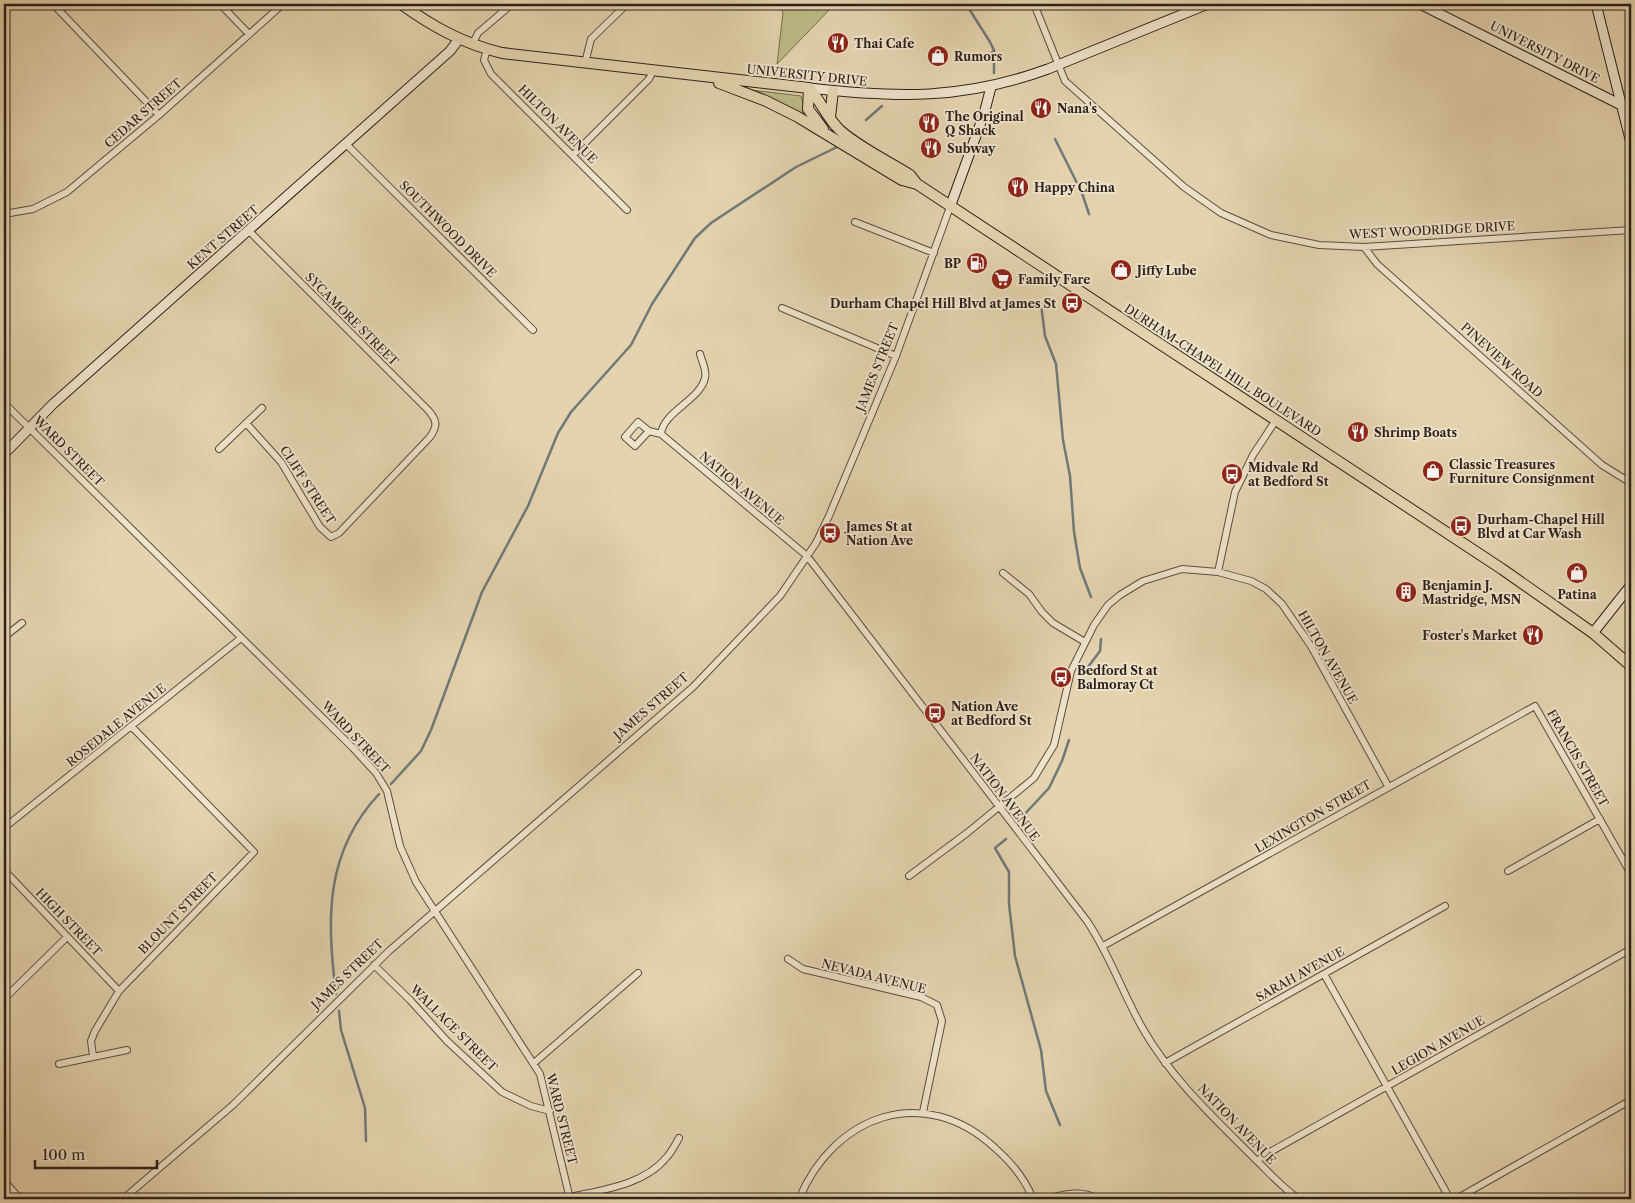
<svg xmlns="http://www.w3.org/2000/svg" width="1635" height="1203" font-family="'Libre Caslon Text',serif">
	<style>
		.green { fill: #bcba85; stroke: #746d50 }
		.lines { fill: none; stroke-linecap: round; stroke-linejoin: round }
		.stream { stroke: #6f7978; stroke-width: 2.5 }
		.street-casing { stroke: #5b4d3f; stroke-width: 8 }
		.secondary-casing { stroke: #2d201a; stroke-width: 11 }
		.primary-casing { stroke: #2d201a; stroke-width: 12 }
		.street { stroke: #ede2ca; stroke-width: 6 }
		.secondary { stroke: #ede2ca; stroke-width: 9 }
		.primary { stroke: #e4d3ae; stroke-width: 10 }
		.labels { text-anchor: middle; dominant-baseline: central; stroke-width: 4; stroke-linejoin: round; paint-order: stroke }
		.poi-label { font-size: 12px; font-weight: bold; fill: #2d201a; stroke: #ede2ca; text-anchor: start }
		.street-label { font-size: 12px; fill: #2d201a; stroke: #ede2ca }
	</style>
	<rect width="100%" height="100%" fill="#e4d3ae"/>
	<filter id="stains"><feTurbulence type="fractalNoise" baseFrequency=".004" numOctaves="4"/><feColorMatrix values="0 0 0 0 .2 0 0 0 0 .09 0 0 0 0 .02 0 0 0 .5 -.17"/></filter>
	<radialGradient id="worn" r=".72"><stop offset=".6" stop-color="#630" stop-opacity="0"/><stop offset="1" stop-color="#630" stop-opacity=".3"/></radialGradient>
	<path class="green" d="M 779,4 L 835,4 L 777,64 L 783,13 Z
		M 751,90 L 801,96 L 807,120 Z"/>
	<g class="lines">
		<path class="stream" d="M 966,4 L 990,42 L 994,50 L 994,73
			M 986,61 L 993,51
			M 866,120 L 882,106
			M 1055,139 L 1082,193 L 1089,214
			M 1041,304 L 1045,336 L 1056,364 L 1063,440 L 1070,476 L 1074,532 L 1080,568 L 1091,597
			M 1085,671 L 1100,651 L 1101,639
			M 391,784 L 421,751 L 431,730 L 482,592 L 528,506 L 558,433 L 571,412 L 631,345 L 652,304 L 695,238 L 711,223 L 796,167 L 837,147
			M 1022,817 L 1049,788 L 1062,761 L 1069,740
			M 1006,839 L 995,848 L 1009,872 L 1009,904 L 1015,956 L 1041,1050 L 1046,1091 L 1060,1125
			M 336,994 C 327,920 324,853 379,794
			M 339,1011 L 341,1030 L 365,1108 L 366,1141"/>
		<g class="street-casing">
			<path id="street" d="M 53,4 L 159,115
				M 220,4 L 249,34
				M 500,4 L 505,9
				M 1034,4 L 1065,81 L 1184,187 L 1221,213 L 1271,235 L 1319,245 L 1364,247 L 1631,230
				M 472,45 L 478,33 L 512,4
				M 487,49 L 484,60 L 491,74 L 627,210
				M 585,63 L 591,39 L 627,4
				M 346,144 L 533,330
				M 573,155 L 649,79 L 653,71
				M 4,214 L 33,209 L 67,192 L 159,115 L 283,4
				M 855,222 L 934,253
				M 1364,247 L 1377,264 L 1602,465 L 1631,483
				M 782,308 L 896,356
				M 4,403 L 353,748 L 376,773 L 387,791 L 400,846 L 416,882 L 540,1074 L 570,1199
				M 246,423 L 281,462 L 320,527 L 331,537 L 339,533 L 430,437 C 438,426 437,420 428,410 L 249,231
				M 649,431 L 635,446 L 625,437 L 638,422 L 649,431 L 661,434
				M 661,434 L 807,556 L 1087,921 C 1110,955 1123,994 1143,1029 C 1171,1078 1214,1118 1254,1158 C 1269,1172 1282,1188 1299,1199
				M 661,434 C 663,412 700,400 705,378 C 707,370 702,362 700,354
				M 219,449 L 262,408
				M 1218,572 L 1235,492 L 1253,455 L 1276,420
				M 1003,573 L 1029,594 L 1042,612 L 1053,623 L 1085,642
				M 4,637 L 22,623
				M 4,828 L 241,638
				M 4,870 L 119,991
				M 1508,871 L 1600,819
				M 909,876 L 967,833 L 1034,778 L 1054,745 L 1071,671 L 1094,625 L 1108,605 L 1120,595 L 1143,581 L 1182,569 L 1218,572 L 1251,581 L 1266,589 L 1282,604 L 1311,646 L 1388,786
				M 1103,946 L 1535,706 L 1631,874
				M 788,959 L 803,969 L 921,997 L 937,1005 L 942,1021 L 923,1112
				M 374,965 L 410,1000 L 447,1041 L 502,1092 L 531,1106 L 550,1111
				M 1324,974 L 1450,1199
				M 4,999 L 67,937
				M 93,1056 L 91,1041 L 95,1031 L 119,991 L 254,852 L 131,726
				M 534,1063 L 638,973
				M 1165,1063 L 1445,906
				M 59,1064 L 127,1050
				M 1258,1161 L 1263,1156 L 1631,949
				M 4,1181 L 20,1199
				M 570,1197 C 601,1190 644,1185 666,1158 C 671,1153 675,1145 679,1138
				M 123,1199 L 233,1105 L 389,951 L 693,687 L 780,596 L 816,543 L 829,516 L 896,356 L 950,207
				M 799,1199 C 834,1115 924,1082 995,1148 C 1011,1162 1025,1179 1033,1199
				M 1045,1199 C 1062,1195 1081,1189 1098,1199
				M 1456,1199 L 1631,1100"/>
		</g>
		<g class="secondary-casing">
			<path id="secondary" d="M 1420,4 L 1631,110
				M 1596,4 L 1631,143
				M 809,88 C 897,98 963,100 1048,69 L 1208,4
				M 950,207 L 984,114 L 991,87
				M 4,454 L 53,404 L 450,51 L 459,39
				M 1593,633 L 1631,585"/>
		</g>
		<g class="primary-casing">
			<path id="primary" d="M 401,4 C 433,27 464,44 502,53 L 809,88
				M 719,83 L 766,101 L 798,117 L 902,180 L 917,184
				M 809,88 C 820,100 825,114 836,126 C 848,141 891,163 910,175 L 917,184 L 1502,569 L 1593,633 L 1631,666
				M 809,88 L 808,109 L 823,129
				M 830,117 L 833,91"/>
		</g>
		<use href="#street" class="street"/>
		<use href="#secondary" class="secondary"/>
		<use href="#primary" class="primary"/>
	</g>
	<defs>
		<g id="restaurant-disc" transform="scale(1.125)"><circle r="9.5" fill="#8f2418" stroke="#ede2ca"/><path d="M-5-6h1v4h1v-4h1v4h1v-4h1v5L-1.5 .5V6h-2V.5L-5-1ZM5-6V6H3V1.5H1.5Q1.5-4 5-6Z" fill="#fff"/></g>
		<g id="shop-disc" transform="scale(1.125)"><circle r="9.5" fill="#8f2418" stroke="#ede2ca"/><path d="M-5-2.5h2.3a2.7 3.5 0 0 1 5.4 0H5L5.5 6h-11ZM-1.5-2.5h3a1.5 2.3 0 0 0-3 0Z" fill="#fff"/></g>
		<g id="fuel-disc" transform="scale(1.125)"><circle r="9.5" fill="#8f2418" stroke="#ede2ca"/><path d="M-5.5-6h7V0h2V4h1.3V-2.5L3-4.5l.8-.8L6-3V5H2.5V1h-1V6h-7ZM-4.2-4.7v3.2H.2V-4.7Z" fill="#fff"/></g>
		<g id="supermarket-disc" transform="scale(1.125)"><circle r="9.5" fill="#8f2418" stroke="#ede2ca"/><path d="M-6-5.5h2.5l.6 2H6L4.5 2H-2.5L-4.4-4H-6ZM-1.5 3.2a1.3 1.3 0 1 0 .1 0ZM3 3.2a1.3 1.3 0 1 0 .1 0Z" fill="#fff"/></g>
		<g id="bus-disc" transform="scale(1.125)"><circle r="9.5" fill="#8f2418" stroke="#ede2ca"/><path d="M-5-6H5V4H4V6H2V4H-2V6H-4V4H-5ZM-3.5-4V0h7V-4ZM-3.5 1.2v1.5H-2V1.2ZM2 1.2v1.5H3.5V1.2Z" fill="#fff"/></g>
		<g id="building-disc" transform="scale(1.125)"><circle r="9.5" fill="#8f2418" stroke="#ede2ca"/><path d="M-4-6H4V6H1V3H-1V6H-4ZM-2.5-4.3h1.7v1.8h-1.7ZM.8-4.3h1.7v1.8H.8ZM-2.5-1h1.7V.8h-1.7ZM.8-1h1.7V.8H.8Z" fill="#fff"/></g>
	</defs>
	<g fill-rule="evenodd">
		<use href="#restaurant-disc" x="838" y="43"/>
		<use href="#shop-disc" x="938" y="56"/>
		<use href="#restaurant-disc" x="1041" y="108"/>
		<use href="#restaurant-disc" x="929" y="123"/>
		<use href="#restaurant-disc" x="931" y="148"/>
		<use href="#restaurant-disc" x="1018" y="187"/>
		<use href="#fuel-disc" x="977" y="263"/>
		<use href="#shop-disc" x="1121" y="270"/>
		<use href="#supermarket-disc" x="1002" y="279"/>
		<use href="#bus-disc" x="1072" y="303"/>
		<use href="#restaurant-disc" x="1358" y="432"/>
		<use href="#shop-disc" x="1433" y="471"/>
		<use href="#bus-disc" x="1232" y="474"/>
		<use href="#bus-disc" x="1461" y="526"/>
		<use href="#bus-disc" x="830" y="533"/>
		<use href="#shop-disc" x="1577" y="573"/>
		<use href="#building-disc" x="1406" y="592"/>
		<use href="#restaurant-disc" x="1533" y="635"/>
		<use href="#bus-disc" x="1061" y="677"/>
		<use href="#bus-disc" x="935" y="713"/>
	</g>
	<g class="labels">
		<g class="poi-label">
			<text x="854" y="43">Thai Cafe</text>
			<text x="954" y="56">Rumors</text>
			<text x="1057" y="108">Nana's</text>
			<text x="945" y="116">The Original<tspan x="945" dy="14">Q Shack</tspan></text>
			<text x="947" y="148">Subway</text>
			<text x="1034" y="187">Happy China</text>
			<text x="961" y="263" text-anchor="end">BP</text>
			<text x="1137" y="270">Jiffy Lube</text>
			<text x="1018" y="279">Family Fare</text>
			<text x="1056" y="303" text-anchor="end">Durham Chapel Hill Blvd at James St</text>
			<text x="1374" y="432">Shrimp Boats</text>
			<text x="1449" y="464">Classic Treasures<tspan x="1449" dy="14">Furniture Consignment</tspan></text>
			<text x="1248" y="467">Midvale Rd<tspan x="1248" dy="14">at Bedford St</tspan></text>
			<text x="1477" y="519">Durham-Chapel Hill<tspan x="1477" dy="14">Blvd at Car Wash</tspan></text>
			<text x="846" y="526">James St at<tspan x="846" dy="14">Nation Ave</tspan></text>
			<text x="1422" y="585">Benjamin J.<tspan x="1422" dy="14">Mastridge, MSN</tspan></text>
			<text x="1577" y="594" text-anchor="middle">Patina</text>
			<text x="1517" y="635" text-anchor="end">Foster's Market</text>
			<text x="1077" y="670">Bedford St at<tspan x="1077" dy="14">Balmoray Ct</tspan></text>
			<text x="951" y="706">Nation Ave<tspan x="951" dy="14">at Bedford St</tspan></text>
		</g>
		<g class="street-label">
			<text transform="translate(1545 52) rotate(27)">UNIVERSITY DRIVE</text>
			<text transform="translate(807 75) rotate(6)">UNIVERSITY DRIVE</text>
			<text transform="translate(143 113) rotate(-41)">CEDAR STREET</text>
			<text transform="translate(558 124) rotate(45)">HILTON AVENUE</text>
			<text transform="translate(448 229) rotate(45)">SOUTHWOOD DRIVE</text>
			<text transform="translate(1432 230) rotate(-3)">WEST WOODRIDGE DRIVE</text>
			<text transform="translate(223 237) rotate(-41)">KENT STREET</text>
			<text transform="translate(352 319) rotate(45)">SYCAMORE STREET</text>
			<text transform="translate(1502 360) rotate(42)">PINEVIEW ROAD</text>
			<text transform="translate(877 367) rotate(-68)">JAMES STREET</text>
			<text transform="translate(1223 370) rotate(33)">DURHAM-CHAPEL HILL BOULEVARD</text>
			<text transform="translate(69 451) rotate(45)">WARD STREET</text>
			<text transform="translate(308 485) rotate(57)">CLIFF STREET</text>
			<text transform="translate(742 488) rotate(40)">NATION AVENUE</text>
			<text transform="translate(1328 657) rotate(60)">HILTON AVENUE</text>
			<text transform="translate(651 706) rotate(-41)">JAMES STREET</text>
			<text transform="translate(116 725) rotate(-39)">ROSEDALE AVENUE</text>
			<text transform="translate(356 737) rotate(47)">WARD STREET</text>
			<text transform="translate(1578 758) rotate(60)">FRANCIS STREET</text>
			<text transform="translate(1005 797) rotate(53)">NATION AVENUE</text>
			<text transform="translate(1313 816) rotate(-30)">LEXINGTON STREET</text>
			<text transform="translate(178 913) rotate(-46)">BLOUNT STREET</text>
			<text transform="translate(69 922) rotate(46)">HIGH STREET</text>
			<text transform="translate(347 974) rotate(-44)">JAMES STREET</text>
			<text transform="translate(1300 974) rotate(-29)">SARAH AVENUE</text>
			<text transform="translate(874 976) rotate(14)">NEVADA AVENUE</text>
			<text transform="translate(454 1028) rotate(45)">WALLACE STREET</text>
			<text transform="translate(1438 1045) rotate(-30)">LEGION AVENUE</text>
			<text transform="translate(562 1119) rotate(76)">WARD STREET</text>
			<text transform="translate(1237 1124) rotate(46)">NATION AVENUE</text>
		</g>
	</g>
	<rect width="1635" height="1203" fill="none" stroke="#e4d3ae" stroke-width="20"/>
	<rect x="5" y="5" width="1625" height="1193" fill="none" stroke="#2d201a" stroke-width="2.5"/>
	<rect x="10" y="10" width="1615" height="1183" fill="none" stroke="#2d201a"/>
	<path d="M35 1160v8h122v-8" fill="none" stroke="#2d201a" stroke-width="2.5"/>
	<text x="42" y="1160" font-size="15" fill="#2d201a" stroke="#ede2ca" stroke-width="4" paint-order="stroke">100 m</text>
	<rect width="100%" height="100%" filter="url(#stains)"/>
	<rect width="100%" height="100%" fill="url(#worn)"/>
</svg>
